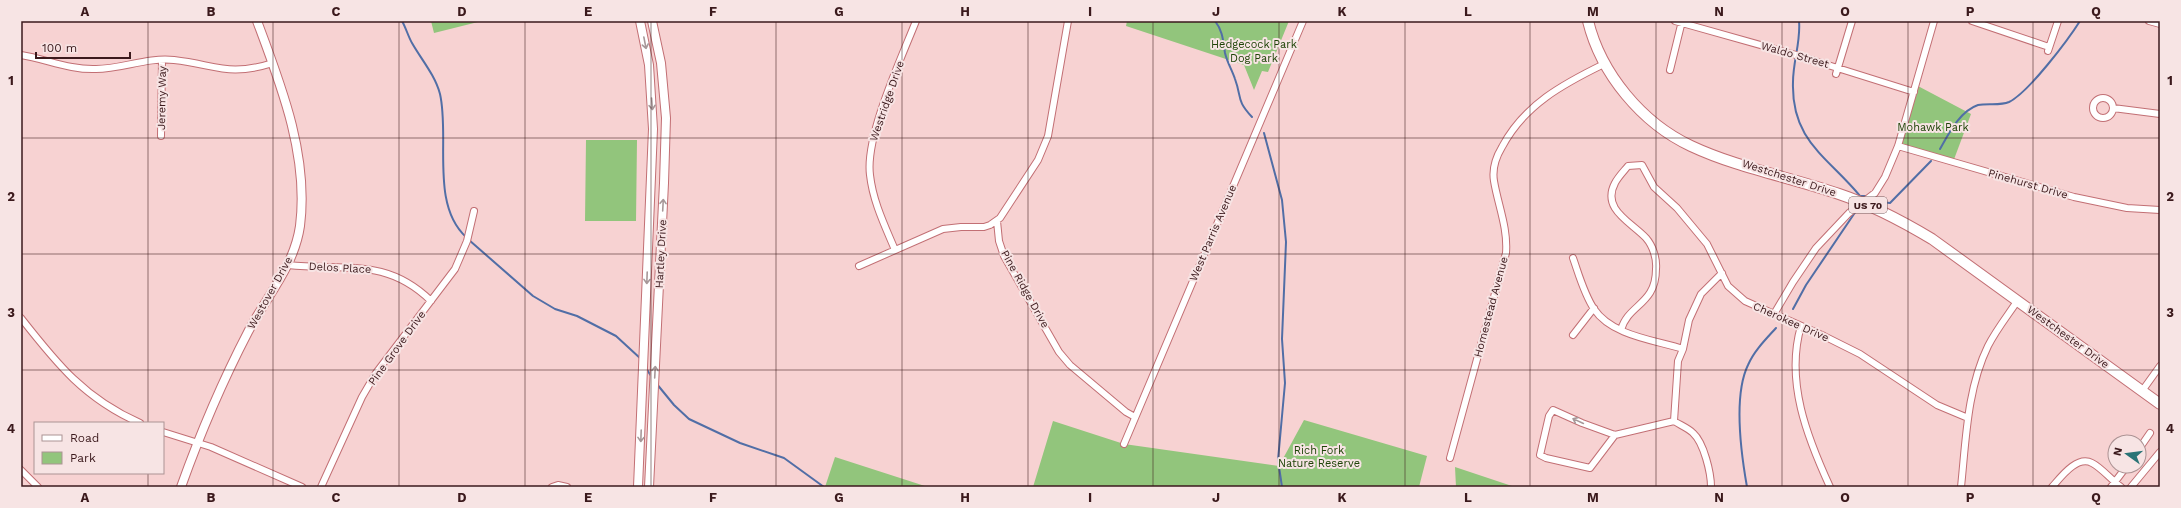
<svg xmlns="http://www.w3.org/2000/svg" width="2181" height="508" font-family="'Work Sans',sans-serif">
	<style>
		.green { fill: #92c57c }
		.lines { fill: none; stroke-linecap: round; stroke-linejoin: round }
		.stream { stroke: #516ea6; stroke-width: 2 }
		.minor-casing { stroke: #c26f74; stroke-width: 8 }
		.tertiary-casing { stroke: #c26f74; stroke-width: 10 }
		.primary-casing { stroke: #c26f74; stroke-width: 12 }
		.minor { stroke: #fff; stroke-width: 6 }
		.tertiary { stroke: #fff; stroke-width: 8 }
		.primary { stroke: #fff; stroke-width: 10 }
		.oneway { stroke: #a79899 }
		.grid { fill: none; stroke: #3b191c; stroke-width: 1; stroke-opacity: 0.55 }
		.labels { text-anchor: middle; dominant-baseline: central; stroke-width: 4; stroke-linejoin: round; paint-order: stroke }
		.shield { fill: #f7e4e4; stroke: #735658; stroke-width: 1 }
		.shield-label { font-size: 10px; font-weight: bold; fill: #3b191c }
		.park-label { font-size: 11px; fill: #1f4408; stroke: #f7e4e4 }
		.street-label { font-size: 11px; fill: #3b191c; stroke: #f7e4e4 }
		.neatline { fill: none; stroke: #3b191c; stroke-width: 1.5 }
		.grid-label { font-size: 13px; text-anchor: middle; font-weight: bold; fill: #3b191c }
	</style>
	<rect width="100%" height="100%" fill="#f7d2d2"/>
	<path class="green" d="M 431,21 L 482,21 L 434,33 Z
		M 1127,21 L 1289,21 L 1268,72 L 1262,71 L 1254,90 L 1244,65 L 1126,26 Z
		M 1916,85 L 1971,114 L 1953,162 L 1898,146 Z
		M 586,140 L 637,140 L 636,221 L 585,221 Z
		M 1304,420 L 1427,456 L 1419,487 L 1033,487 L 1053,421 L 1124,444 L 1279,466 Z
		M 835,457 L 928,487 L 825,487 Z
		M 1455,467 L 1515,487 L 1456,487 Z"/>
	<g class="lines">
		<path class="stream" d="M 402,21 C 406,28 408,36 412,43 C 421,59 435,75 440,94 C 450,137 430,204 466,237
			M 1215,21 C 1223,31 1223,41 1225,53 C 1227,62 1232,70 1235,79 C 1242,98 1236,100 1252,117
			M 1799,21 C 1801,41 1793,61 1793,82 C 1791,141 1828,157 1860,196
			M 1264,133 L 1282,200 L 1286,242 L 1282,339 L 1285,383 L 1278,460 L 1282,487
			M 1940,149 C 1949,133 1960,111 1978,105 C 1988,103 2000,106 2009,102 C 2028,93 2068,40 2080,21
			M 1860,196 L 1869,196
			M 1873,198 L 1881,202 L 1890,203 L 1931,161
			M 469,240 L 533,296 L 555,309 L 577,316 L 616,336 L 641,359
			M 1793,309 L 1806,285 L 1856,211
			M 646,368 L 651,376
			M 656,383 L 674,405 L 689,419 L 740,443 L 784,458 L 824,487
			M 1747,487 C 1741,453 1733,396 1748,365 C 1754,351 1766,339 1776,328"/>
		<g class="minor-casing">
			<path id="minor" d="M 1675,21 L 1796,55 L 1914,92
				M 1972,21 L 2049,47
				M 2149,21 L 2160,24
				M 2048,51 L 2058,21
				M 21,55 C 46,59 70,70 96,69 C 122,69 147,57 174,60 C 217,65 228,77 273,63
				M 1670,70 L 1682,21
				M 1836,74 L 1852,21
				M2093 108a10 10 0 1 1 20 0a10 10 0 1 1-20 0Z
				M 2113,108 L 2160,114
				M 161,136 L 162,60
				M 1898,146 L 2074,197 L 2127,208 L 2160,210
				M 997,221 L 999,241 L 1004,256 L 1059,352 L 1070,365 L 1126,412 L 1135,417
				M 895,250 C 885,226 873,202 870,175 C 865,136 901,59 916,21
				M 1573,258 C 1579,275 1584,294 1594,309 C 1612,336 1655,340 1683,349
				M 288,265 C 344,271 386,257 431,301
				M 859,266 L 943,229 L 961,227 L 984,227 L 990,225 L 1000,218 L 1038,160 L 1048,136 L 1068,21
				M 1774,314 L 1793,282 L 1816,248 L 1849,213 L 1875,193 L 1885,177 L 1898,146 L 1934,21
				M 21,318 C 57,364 85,399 140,423
				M 1801,326 C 1785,381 1807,437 1830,487
				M 1621,330 C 1628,304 1656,305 1656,269 C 1657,259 1653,246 1646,238 C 1631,222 1601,209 1615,183 C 1618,177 1624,171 1628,166 L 1642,165 L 1654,187 L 1677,208 L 1707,244 L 1728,286 L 1745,301 L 1824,336 L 1860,354 L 1937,405 L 1968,418
				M 1573,335 L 1594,308
				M 2142,391 L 2160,366
				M 1674,421 L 1678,361 L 1683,349 L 1689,320 L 1701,294 L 1722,273
				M 163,432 L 211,447 L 302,487
				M 1615,435 L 1590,468 L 1546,458 L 1540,455 L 1549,416 L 1553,410 L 1582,423 L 1615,435 L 1674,421 C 1680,425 1688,428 1693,433 C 1704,443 1711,473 1711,487
				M 1124,444 L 1303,21
				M 2139,449 L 2150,433
				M 1450,458 L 1506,253 C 1508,228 1498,205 1494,181 C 1492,169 1496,157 1502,147 C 1524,105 1563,84 1604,64
				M 21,470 L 38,487
				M 321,487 L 362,397 L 376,373 L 455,269 L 467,241 L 474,211
				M 552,487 L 558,485 L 567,487
				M 1961,487 C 1966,440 1967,389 1988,346 C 1996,330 2008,315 2018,300
				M 2052,487 C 2061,477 2077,455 2092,463 C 2102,468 2111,480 2121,487
				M 2111,487 L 2127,466
				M 2131,487 L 2160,452"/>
		</g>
		<g class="tertiary-casing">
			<path id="tertiary" d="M 181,487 C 200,434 222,382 248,332 C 266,297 294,267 300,226 C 309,156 281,85 257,21
				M 638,487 L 653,129 L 649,65 L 640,21
				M 649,487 L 664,183 L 666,118 L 661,63 L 652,21"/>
		</g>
		<g class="primary-casing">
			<path id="primary" d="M 1588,21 C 1601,74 1642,123 1691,146 C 1738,168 1790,177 1839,194 C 1872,205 1902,221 1932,239 L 2160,404"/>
		</g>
		<use href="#minor" class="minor"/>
		<use href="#tertiary" class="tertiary"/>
		<use href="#primary" class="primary"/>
	</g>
	<defs><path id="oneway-shaft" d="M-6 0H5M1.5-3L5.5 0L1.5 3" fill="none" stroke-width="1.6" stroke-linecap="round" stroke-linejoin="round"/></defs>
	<g class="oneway">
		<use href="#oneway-shaft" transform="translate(645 43) rotate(79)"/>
		<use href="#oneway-shaft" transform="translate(652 104) rotate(86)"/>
		<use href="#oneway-shaft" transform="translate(663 205) rotate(-87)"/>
		<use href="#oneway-shaft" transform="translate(647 278) rotate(92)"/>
		<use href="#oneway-shaft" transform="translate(655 372) rotate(-87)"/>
		<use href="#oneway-shaft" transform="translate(1578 421) rotate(-155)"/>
		<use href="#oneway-shaft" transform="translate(641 436) rotate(92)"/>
	</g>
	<path class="grid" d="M 148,21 L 148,423M 273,21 L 273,487M 399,21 L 399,487M 525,21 L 525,487M 651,21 L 651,487M 776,21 L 776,487M 902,21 L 902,487M 1028,21 L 1028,487M 1153,21 L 1153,487M 1279,21 L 1279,487M 1405,21 L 1405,487M 1530,21 L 1530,487M 1656,21 L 1656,487M 1782,21 L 1782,487M 1908,21 L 1908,487M 2033,21 L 2033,487M 21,138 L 2160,138M 21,254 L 2160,254M 21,370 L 2160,370M 148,473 L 148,487"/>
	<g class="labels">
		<rect class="shield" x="1849" y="197" width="38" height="16" rx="3"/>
		<g class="shield-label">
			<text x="1868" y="205">US 70</text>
		</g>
		<g class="park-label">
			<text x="1254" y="44">Hedgecock Park</text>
			<text x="1254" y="58">Dog Park</text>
			<text x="1933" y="127">Mohawk Park</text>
			<text x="1319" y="450">Rich Fork<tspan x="1319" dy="13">Nature Reserve</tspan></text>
		</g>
		<g class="street-label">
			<text transform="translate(1795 55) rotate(16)">Waldo Street</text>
			<text transform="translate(162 98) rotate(-89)">Jeremy Way</text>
			<text transform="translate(887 101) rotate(-71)">Westridge Drive</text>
			<text transform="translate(1789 178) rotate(18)">Westchester Drive</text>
			<text transform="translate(2028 184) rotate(16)">Pinehurst Drive</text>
			<text transform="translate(1213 233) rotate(-67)">West Parris Avenue</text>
			<text transform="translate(661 254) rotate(-87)">Hartley Drive</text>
			<text transform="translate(340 268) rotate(3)">Delos Place</text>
			<text transform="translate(1025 289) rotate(61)">Pine Ridge Drive</text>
			<text transform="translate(270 293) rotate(-61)">Westover Drive</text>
			<text transform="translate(1491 307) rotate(-75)">Homestead Avenue</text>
			<text transform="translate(1791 322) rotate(24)">Cherokee Drive</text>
			<text transform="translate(2068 337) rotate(36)">Westchester Drive</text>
			<text transform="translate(397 348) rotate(-54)">Pine Grove Drive</text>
		</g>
	</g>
	<rect width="2181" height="508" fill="none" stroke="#f7e4e4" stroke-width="44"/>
	<rect x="34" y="422" width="130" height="52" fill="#f7e4e4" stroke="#ac9394"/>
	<rect x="42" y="435" width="20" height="6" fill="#ffffff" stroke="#ac9394"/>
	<text x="70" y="442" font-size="12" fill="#3b191c">Road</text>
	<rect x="42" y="452" width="20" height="12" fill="#92c57c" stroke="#ac9394"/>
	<text x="70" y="462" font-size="12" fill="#3b191c">Park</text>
	<g transform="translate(2127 454) rotate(284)"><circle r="19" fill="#f7e4e4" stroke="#ac9394"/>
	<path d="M0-3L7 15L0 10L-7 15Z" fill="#2a7476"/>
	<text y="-6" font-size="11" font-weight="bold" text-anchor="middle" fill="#3b191c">N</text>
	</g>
	<path d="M36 52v6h94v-6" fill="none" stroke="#3b191c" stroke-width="2"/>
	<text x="42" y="52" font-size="12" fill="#3b191c" stroke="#f7e4e4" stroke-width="3" paint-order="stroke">100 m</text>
	<rect x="22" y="22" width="2137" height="464" class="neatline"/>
	<g class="grid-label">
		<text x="85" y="16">A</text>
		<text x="211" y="16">B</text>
		<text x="336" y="16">C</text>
		<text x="462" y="16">D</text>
		<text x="588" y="16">E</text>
		<text x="713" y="16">F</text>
		<text x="839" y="16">G</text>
		<text x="965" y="16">H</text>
		<text x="1090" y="16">I</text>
		<text x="1216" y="16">J</text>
		<text x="1342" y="16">K</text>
		<text x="1468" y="16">L</text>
		<text x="1593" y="16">M</text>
		<text x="1719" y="16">N</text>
		<text x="1845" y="16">O</text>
		<text x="1970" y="16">P</text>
		<text x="2096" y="16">Q</text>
		<text x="11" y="85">1</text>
		<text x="2170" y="85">1</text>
		<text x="11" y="201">2</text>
		<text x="2170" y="201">2</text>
		<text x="11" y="317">3</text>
		<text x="2170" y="317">3</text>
		<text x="11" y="433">4</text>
		<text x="2170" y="433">4</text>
		<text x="85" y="502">A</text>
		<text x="211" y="502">B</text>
		<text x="336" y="502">C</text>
		<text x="462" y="502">D</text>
		<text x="588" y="502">E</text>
		<text x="713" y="502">F</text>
		<text x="839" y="502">G</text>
		<text x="965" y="502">H</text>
		<text x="1090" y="502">I</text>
		<text x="1216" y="502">J</text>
		<text x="1342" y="502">K</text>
		<text x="1468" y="502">L</text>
		<text x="1593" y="502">M</text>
		<text x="1719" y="502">N</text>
		<text x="1845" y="502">O</text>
		<text x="1970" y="502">P</text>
		<text x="2096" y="502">Q</text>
	</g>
</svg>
